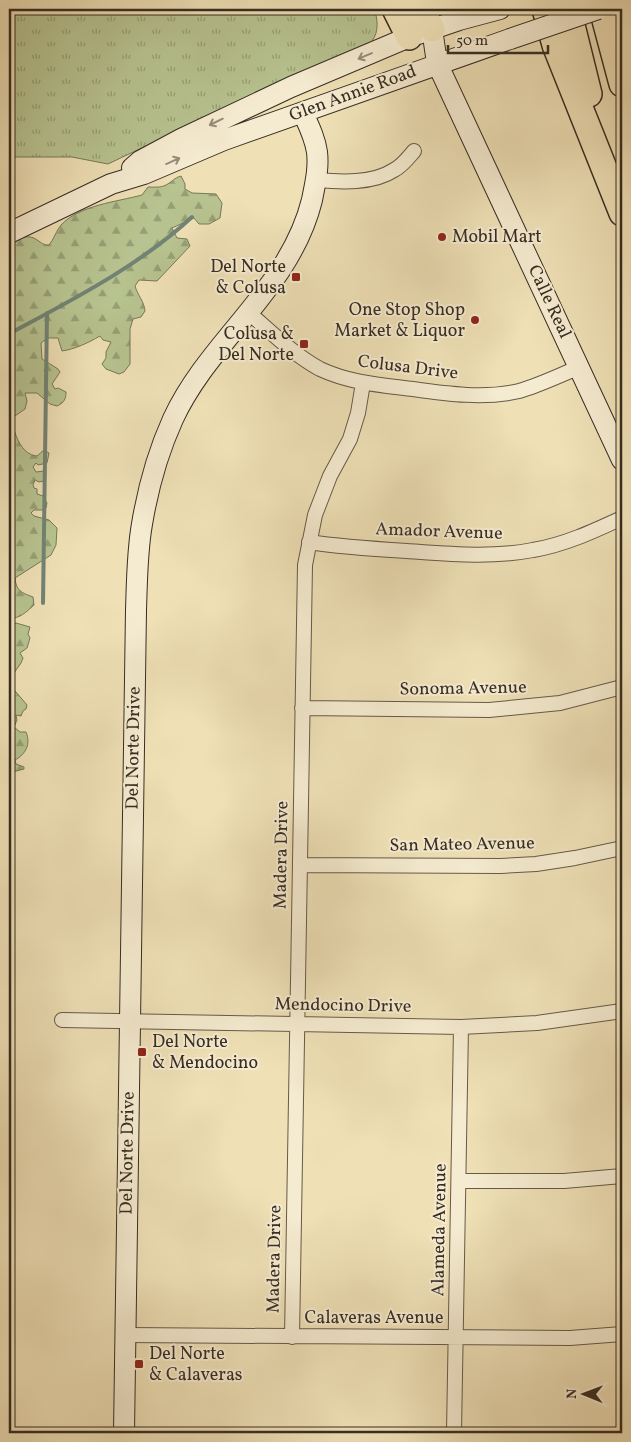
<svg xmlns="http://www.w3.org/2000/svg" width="631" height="1442" font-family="Vollkorn,serif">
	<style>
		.grass { fill: url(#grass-tufts); stroke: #77785a }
		.forest { fill: url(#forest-firs); stroke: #77785a }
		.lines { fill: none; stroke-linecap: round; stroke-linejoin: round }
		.stream { stroke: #728374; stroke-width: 4 }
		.street-casing { stroke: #655a48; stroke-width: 16 }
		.secondary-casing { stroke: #372d23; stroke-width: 22 }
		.highway-casing { stroke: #372d23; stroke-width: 28 }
		.street { stroke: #f5ebd0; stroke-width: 14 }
		.secondary { stroke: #f5ebd0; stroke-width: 20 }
		.highway { stroke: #efe0b6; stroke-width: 25 }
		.secondary-bridge-casing { stroke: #372d23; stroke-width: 22; stroke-linecap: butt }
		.secondary-bridge { stroke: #f5ebd0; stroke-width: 20 }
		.oneway { stroke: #968c7a }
		.poi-dot { fill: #8f2418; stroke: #f5ebd0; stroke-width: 2 }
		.labels { text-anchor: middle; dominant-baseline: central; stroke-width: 4; stroke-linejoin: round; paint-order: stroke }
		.street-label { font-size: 18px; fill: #372d23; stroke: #f5ebd0 }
		.poi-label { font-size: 18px; fill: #372d23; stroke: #f5ebd0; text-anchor: start }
	</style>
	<defs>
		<pattern id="grass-tufts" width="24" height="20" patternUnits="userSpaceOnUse" patternTransform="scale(1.25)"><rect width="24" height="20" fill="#b7c390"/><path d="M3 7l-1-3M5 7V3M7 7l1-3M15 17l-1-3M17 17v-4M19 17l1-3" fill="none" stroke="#969f75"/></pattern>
		<pattern id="forest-firs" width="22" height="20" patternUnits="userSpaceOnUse" patternTransform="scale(1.25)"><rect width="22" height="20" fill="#b7c390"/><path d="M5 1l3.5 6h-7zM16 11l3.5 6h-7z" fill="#969f75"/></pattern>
	</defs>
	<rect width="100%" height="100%" fill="#efe0b6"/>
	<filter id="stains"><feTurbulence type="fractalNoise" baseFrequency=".004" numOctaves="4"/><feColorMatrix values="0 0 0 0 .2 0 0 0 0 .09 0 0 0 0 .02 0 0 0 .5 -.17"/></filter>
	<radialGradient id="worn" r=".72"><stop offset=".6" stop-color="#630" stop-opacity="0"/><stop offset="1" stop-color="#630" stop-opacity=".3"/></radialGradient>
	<path class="grass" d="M 9,9 L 374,9 C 378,19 379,32 372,41 C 361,54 331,59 316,66 C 246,98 177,131 108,164 L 72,157 L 9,157 Z"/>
	<path class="forest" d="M 181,176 L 185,184 L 185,189 L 192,193 L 216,194 L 222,203 L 220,218 L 209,224 L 199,224 L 194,218 L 172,228 L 177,238 L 187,239 L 190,246 L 157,281 L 139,280 L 135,286 C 138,296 144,301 145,311 L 141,317 L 133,319 L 130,329 L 130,364 L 124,372 L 119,374 L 106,369 L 102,364 L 106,358 L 106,352 L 111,342 L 103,340 L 100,336 C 88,343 75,349 62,351 L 58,338 L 48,338 L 41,343 L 42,359 L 58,369 L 60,372 L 52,384 L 55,389 L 58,388 L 66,392 C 66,399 64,403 57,406 L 50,404 L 37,393 L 25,393 L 27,401 L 25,409 L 12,418 C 13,432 21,455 37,456 L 44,450 L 49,453 L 47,463 L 38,465 L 36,463 L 33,467 L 36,472 L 44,471 L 46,475 L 44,481 L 39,482 L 35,480 L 33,485 L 34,488 L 37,489 L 37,494 L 43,496 L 47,503 L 46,508 L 42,510 L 34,510 L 31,513 L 34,516 L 49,520 L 57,528 L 56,545 L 51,555 L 15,578 C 16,591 22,593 33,597 L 34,605 C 26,612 20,619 9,618 L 9,243 C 18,239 28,233 37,240 C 42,243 43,245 49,245 C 54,239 56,231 61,225 C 80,205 116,202 142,195 L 148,187 C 154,187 160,188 166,185 C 172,182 174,178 181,176 Z
		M 16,623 L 30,627 L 28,634 L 30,638 L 27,648 L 20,653 L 23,658 L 21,663 L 9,680 L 10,685 L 27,705 L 26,709 L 23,711 L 21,716 L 16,715 L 17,720 L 14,727 L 20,732 L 26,732 C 31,744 26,754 15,760 L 16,764 L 24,767 L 24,769 L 9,773 L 9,625 Z"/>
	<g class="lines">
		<path class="stream" d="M 9,334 C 72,300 139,266 192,217
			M 43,603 L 47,313"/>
		<g class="street-casing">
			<path id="street" d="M 317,180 C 340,182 373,184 394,170 C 402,166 408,158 414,151
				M 248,312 C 271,332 294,355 320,369 C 350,383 381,385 413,389 C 448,394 485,399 519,391 C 540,385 560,375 580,367
				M 309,542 C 341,547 374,549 407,551 C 450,554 491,558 533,550 C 564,545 594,531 622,518
				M 302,708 L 489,710 L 560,703 L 622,687
				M 300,865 L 501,866 L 536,864 L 575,858 L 622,848
				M 62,1020 L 461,1027 L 537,1023 L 622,1011
				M 459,1181 L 564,1181 L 622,1176
				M 125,1335 L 570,1338 L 622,1334
				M 292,1337 L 305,565 L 315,515 L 330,476 L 350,439 L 358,413 L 363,383
				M 454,1433 L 461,1027"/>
		</g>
		<g class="secondary-casing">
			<path id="secondary" d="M 432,29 L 437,63 L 622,460
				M 132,168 L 140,161 L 181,139 L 291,87 L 409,37 L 459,20 L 500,9
				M 9,233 L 111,184 L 144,174 L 224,140 L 510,39
				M 124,1433 L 136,610 C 137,582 137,552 142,524 C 148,488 158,452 173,419 C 210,339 290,289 312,200 C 315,184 319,169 317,152 C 315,138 309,126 303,113"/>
		</g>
		<g class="highway-casing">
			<path id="highway" d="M 395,9 L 409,37
				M 422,9 L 432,29
				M 545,9 L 555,45 L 622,213
				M 568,9 L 589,94
				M 602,9 L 622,84"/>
		</g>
		<use href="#street" class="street"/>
		<use href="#secondary" class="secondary"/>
		<use href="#highway" class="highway"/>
		<g class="secondary-bridge-casing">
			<path id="secondary-bridge" d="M 510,39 L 598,9"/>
		</g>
		<use href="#secondary-bridge" class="secondary-bridge"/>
	</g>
	<defs><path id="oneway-shaft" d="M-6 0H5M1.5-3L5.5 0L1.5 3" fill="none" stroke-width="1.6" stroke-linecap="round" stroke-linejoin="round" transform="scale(1.25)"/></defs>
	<g class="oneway">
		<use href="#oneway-shaft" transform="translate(365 56) rotate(157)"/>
		<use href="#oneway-shaft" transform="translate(216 122) rotate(154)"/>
		<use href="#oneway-shaft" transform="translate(173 161) rotate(-24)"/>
	</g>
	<g class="poi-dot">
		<circle cx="442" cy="237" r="5"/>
		<rect x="291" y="272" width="10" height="10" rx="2.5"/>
		<circle cx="475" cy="320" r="5"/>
		<rect x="299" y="339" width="10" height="10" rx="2.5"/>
		<rect x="137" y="1047" width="10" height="10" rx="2.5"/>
		<rect x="134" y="1359" width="10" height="10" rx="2.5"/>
	</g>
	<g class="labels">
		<g class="street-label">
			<text transform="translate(353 94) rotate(-20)">Glen Annie Road</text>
			<text transform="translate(549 302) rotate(65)">Calle Real</text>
			<text transform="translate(408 368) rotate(7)">Colusa Drive</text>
			<text transform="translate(439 532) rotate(2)">Amador Avenue</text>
			<text transform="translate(463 689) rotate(-1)">Sonoma Avenue</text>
			<text transform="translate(134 748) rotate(-89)">Del Norte Drive</text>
			<text transform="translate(462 845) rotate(-1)">San Mateo Avenue</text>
			<text transform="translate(282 855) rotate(-89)">Madera Drive</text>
			<text transform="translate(343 1006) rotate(1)">Mendocino Drive</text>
			<text transform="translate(128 1153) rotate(-89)">Del Norte Drive</text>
			<text transform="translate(440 1230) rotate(-89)">Alameda Avenue</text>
			<text transform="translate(275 1259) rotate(-89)">Madera Drive</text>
			<text x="374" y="1318">Calaveras Avenue</text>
		</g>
		<g class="poi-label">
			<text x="452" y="237">Mobil Mart</text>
			<text x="286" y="267" text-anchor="end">Del Norte<tspan x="286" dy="21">&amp; Colusa</tspan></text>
			<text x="465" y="310" text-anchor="end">One Stop Shop<tspan x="465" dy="21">Market &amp; Liquor</tspan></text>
			<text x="294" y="334" text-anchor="end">Colusa &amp;<tspan x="294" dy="21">Del Norte</tspan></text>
			<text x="152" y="1042">Del Norte<tspan x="152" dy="21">&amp; Mendocino</tspan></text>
			<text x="149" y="1354">Del Norte<tspan x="149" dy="21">&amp; Calaveras</tspan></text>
		</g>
	</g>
	<rect width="631" height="1442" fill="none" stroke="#efe0b6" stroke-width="30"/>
	<rect x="10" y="10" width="611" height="1422" fill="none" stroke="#372d23" stroke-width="2.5"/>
	<rect x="15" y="15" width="601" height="1412" fill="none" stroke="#372d23"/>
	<g transform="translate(584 1394) rotate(271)" stroke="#f5ebd0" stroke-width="4" paint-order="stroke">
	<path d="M0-4L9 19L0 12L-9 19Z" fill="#372d23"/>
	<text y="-8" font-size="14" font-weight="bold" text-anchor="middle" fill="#372d23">N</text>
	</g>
	<path d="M448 45v8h100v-8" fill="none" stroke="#372d23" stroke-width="2.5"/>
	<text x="456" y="45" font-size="15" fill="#372d23" stroke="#f5ebd0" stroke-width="4" paint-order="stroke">50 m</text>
	<rect width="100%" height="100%" filter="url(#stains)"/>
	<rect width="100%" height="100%" fill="url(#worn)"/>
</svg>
